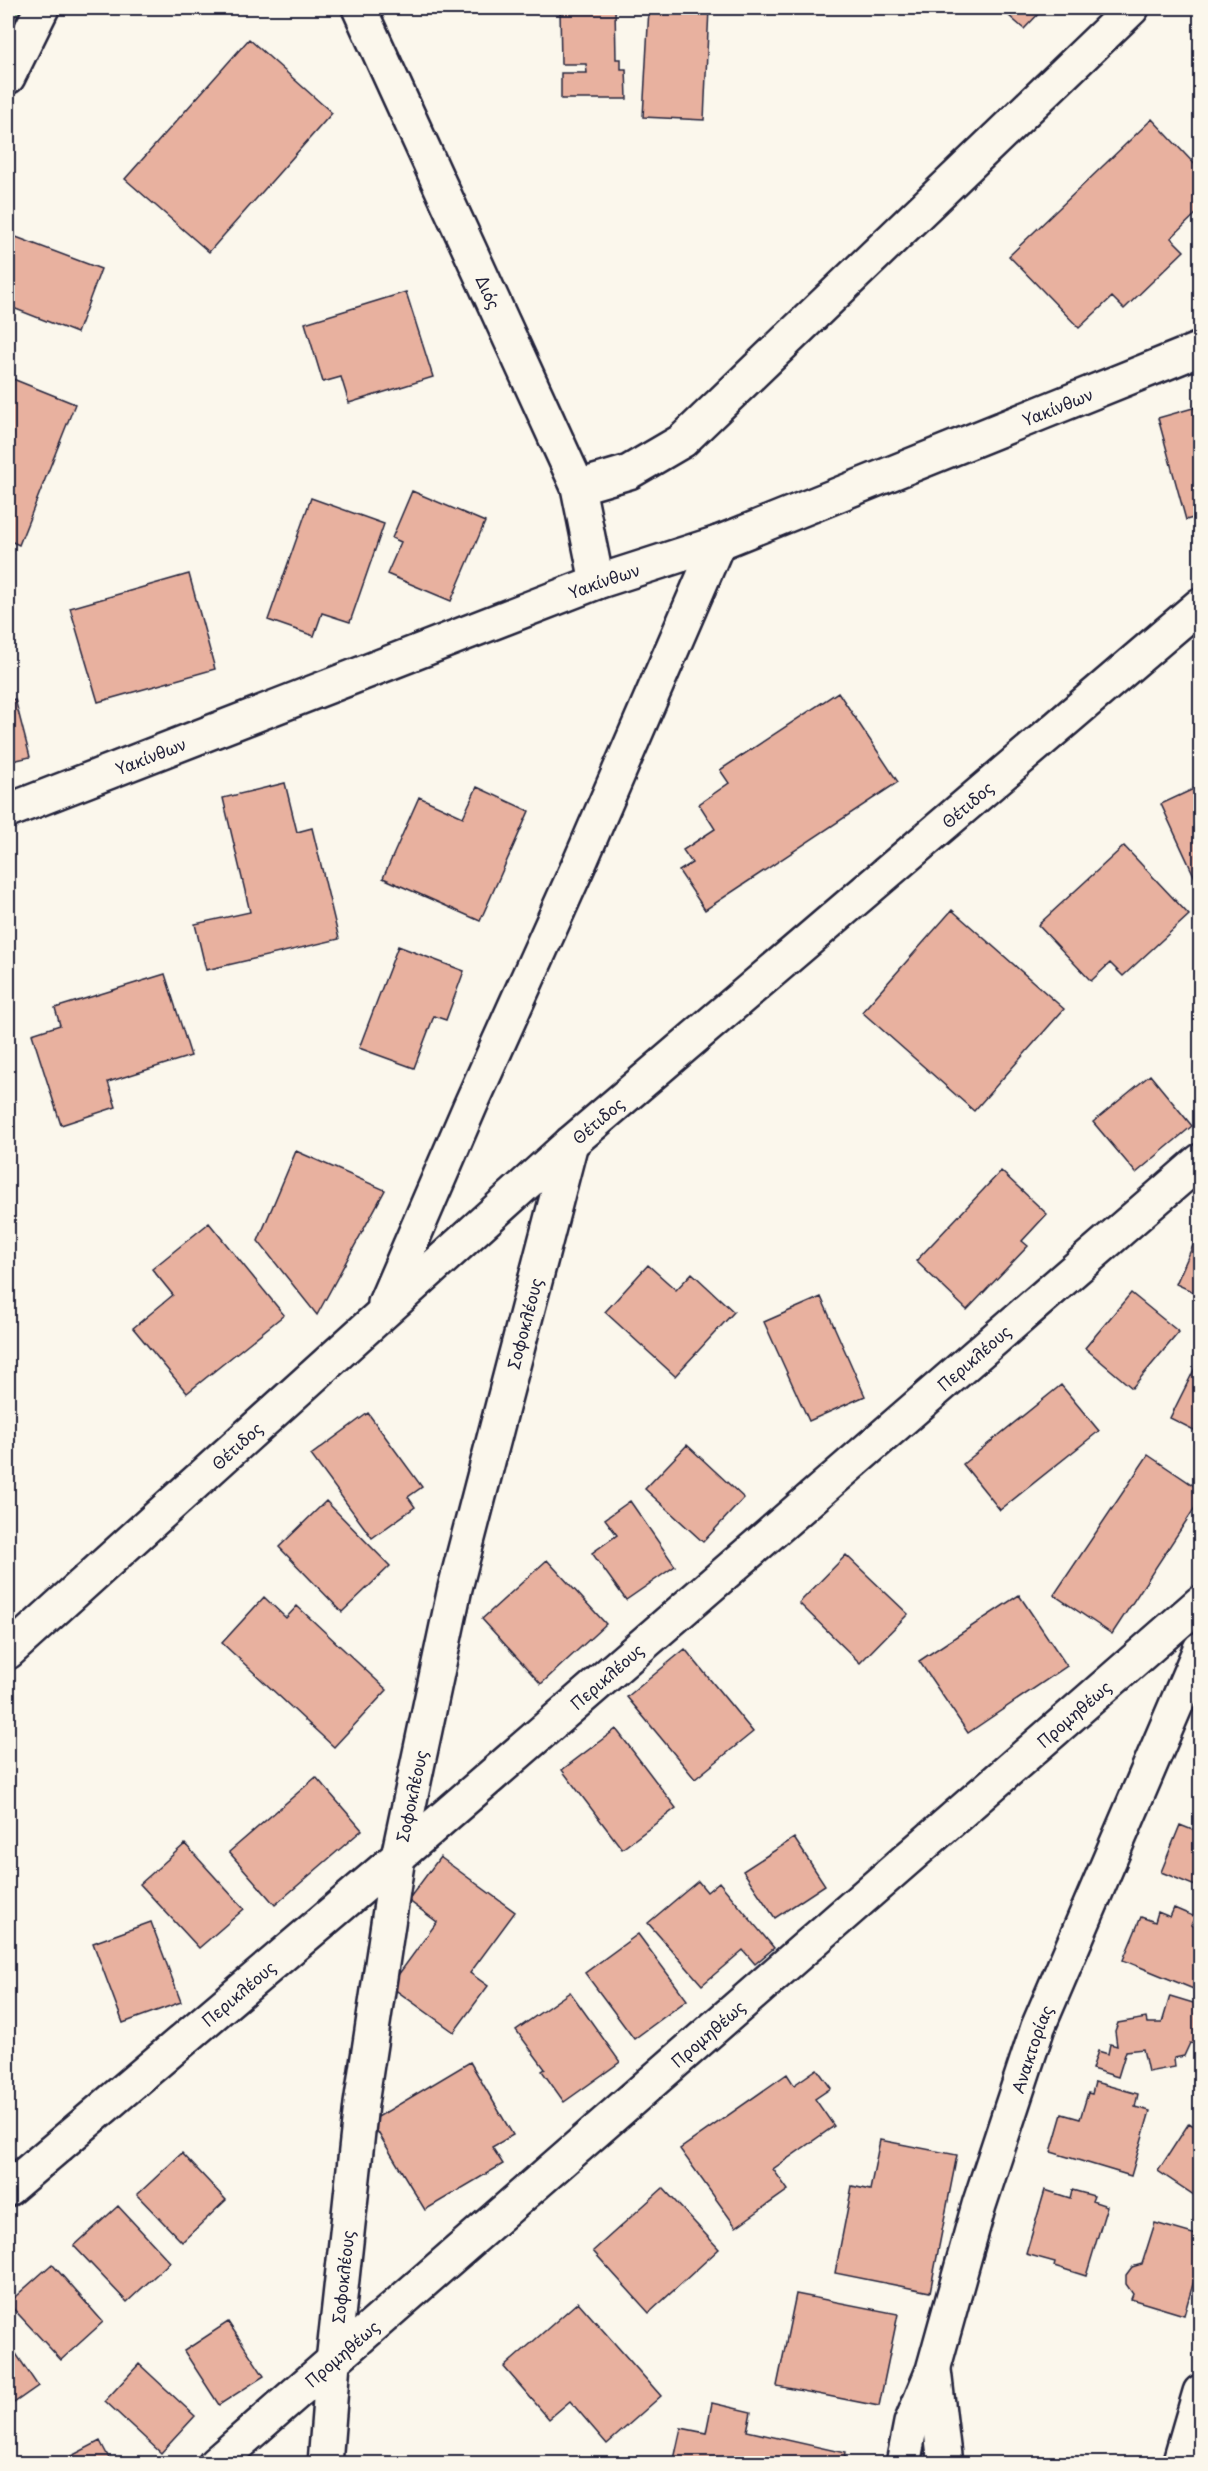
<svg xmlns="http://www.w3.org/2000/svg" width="1208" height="2471" font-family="'Playpen Sans',sans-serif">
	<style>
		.green { fill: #b9edae; stroke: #6e8874; stroke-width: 1.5 }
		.building { fill: #e8b19f; stroke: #22223b; stroke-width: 1.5 }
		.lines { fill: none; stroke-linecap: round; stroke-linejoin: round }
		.minor-casing { stroke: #22223b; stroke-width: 38 }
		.tertiary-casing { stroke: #22223b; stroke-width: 38 }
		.minor { stroke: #fbf7ec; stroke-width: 33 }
		.tertiary { stroke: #fbf7ec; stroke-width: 33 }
		.labels { text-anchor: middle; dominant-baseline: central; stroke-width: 6; stroke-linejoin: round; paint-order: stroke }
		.street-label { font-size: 16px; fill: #22223b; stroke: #fbf7ec }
	</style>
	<rect width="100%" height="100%" fill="#fbf7ec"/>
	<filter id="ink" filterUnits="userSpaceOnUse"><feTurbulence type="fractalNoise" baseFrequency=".0167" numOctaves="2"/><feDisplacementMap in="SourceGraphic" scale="12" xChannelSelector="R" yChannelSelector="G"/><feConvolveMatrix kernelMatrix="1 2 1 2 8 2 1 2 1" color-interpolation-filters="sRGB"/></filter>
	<g filter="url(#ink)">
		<path class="green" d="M 8,8 L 21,8 L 8,34 Z"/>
		<path class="building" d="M 560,8 L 615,8 L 616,59 L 621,59 L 621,69 L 626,69 L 627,99 L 561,99 L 561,73 L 587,73 L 586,64 L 561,64 Z
			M 649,8 L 709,8 L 704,120 L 643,117 Z
			M 1000,8 L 1044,8 L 1024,29 Z
			M 249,39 L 332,113 L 209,252 L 125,179 Z
			M 1152,119 L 1200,170 L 1200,210 L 1171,238 L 1184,251 L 1124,309 L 1112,297 L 1079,328 L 1009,256 Z
			M 8,234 L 101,269 L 77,333 L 8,306 Z
			M 406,292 L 433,377 L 349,403 L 341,377 L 323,382 L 305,323 Z
			M 8,377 L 75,404 L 19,545 L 8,540 Z
			M 1200,406 L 1200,516 L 1186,520 L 1158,418 Z
			M 412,491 L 485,522 L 451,601 L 387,574 L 401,542 L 392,538 Z
			M 311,498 L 384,524 L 350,622 L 322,613 L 314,636 L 268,620 Z
			M 189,574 L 215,669 L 98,702 L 70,608 Z
			M 838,692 L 898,782 L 705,910 L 679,871 L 692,863 L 683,850 L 715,829 L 699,804 L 729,783 L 720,770 Z
			M 15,699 L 30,757 L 8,762 L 8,701 Z
			M 285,783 L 297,832 L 312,828 L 339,939 L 206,970 L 195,924 L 250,912 L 223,798 Z
			M 1200,786 L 1200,881 L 1197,882 L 1161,804 Z
			M 477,787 L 529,811 L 480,921 L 383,878 L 419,797 L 463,817 Z
			M 1124,846 L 1189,915 L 1123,976 L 1110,963 L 1091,981 L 1038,925 Z
			M 952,910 L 1064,1009 L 974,1111 L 862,1012 Z
			M 398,946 L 464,971 L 446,1020 L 434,1016 L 414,1068 L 359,1048 Z
			M 165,974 L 191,1056 L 108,1082 L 116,1107 L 61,1125 L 32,1034 L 60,1025 L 55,1008 Z
			M 1150,1075 L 1192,1126 L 1136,1173 L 1093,1122 Z
			M 296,1151 L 385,1190 L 317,1315 L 258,1241 Z
			M 1001,1171 L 1047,1214 L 1022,1241 L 1028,1246 L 967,1310 L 916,1261 Z
			M 209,1223 L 284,1315 L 187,1393 L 133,1328 L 173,1295 L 152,1269 Z
			M 1198,1234 L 1200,1236 L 1200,1295 L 1176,1284 Z
			M 648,1265 L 676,1290 L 692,1273 L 734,1312 L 675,1376 L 605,1312 Z
			M 1131,1293 L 1179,1332 L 1132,1388 L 1085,1348 Z
			M 821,1297 L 865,1396 L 809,1421 L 764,1322 Z
			M 1200,1358 L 1200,1433 L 1170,1418 Z
			M 1061,1385 L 1099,1431 L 1000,1510 L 963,1464 Z
			M 368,1413 L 422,1487 L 408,1497 L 415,1507 L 372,1538 L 311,1455 Z
			M 687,1445 L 744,1498 L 703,1542 L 645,1489 Z
			M 1148,1455 L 1200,1490 L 1200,1500 L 1112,1634 L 1054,1595 Z
			M 326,1501 L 390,1566 L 342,1612 L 279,1547 Z
			M 630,1501 L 675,1566 L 626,1600 L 592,1553 L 617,1535 L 605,1519 Z
			M 846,1555 L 908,1614 L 860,1663 L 799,1603 Z
			M 547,1560 L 606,1624 L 541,1684 L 482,1619 Z
			M 1019,1595 L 1067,1666 L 968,1733 L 919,1661 Z
			M 264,1597 L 286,1618 L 297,1606 L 387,1690 L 334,1747 L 222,1643 Z
			M 685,1649 L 753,1732 L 695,1779 L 627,1697 Z
			M 616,1729 L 676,1808 L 622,1849 L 562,1770 Z
			M 316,1777 L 362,1830 L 275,1905 L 229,1852 Z
			M 1180,1825 L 1200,1833 L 1200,1888 L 1161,1872 Z
			M 794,1838 L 825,1885 L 775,1918 L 743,1871 Z
			M 185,1844 L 244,1909 L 199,1948 L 140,1884 Z
			M 440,1857 L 515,1912 L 470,1973 L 488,1986 L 454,2032 L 390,1986 L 437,1922 L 408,1900 Z
			M 698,1881 L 707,1892 L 719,1882 L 774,1948 L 755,1964 L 743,1950 L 702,1985 L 648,1923 Z
			M 1174,1908 L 1195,1917 L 1191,1925 L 1200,1929 L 1200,1981 L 1196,1990 L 1123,1960 L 1141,1917 L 1155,1922 L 1158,1912 L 1170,1917 Z
			M 151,1922 L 181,2002 L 123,2023 L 93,1943 Z
			M 638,1934 L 687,2000 L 634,2039 L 585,1973 Z
			M 570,1992 L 620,2062 L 564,2102 L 542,2071 L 545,2069 L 516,2030 Z
			M 1170,1996 L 1200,2005 L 1200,2030 L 1195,2044 L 1190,2043 L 1184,2056 L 1174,2058 L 1175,2067 L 1148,2072 L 1143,2049 L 1126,2051 L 1118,2077 L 1092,2069 L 1098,2051 L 1108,2054 L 1110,2044 L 1117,2046 L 1115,2031 L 1118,2023 L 1146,2018 L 1147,2023 L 1162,2023 Z
			M 470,2062 L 513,2135 L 492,2147 L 503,2164 L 425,2210 L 371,2121 Z
			M 817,2069 L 831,2088 L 815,2099 L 834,2126 L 773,2169 L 788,2190 L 736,2227 L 680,2149 L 787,2074 L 794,2085 Z
			M 1095,2082 L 1138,2094 L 1135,2107 L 1150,2111 L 1131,2176 L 1051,2152 L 1062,2114 L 1080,2119 L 1088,2093 L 1092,2094 Z
			M 1189,2123 L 1200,2130 L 1200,2199 L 1158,2171 Z
			M 880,2140 L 957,2155 L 930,2292 L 835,2273 L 852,2186 L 870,2190 Z
			M 182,2153 L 226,2200 L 182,2242 L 137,2195 Z
			M 663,2188 L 719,2249 L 649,2313 L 593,2251 Z
			M 1045,2190 L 1070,2198 L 1072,2190 L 1094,2196 L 1092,2201 L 1107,2206 L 1086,2276 L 1054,2266 L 1055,2262 L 1026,2254 Z
			M 118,2206 L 170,2262 L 127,2302 L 74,2246 Z
			M 1155,2223 L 1200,2236 L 1200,2260 L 1184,2315 L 1131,2299 L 1133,2294 L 1126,2284 L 1126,2275 L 1132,2267 L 1142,2264 Z
			M 52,2264 L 103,2322 L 61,2360 L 8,2303 Z
			M 796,2294 L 898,2314 L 879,2406 L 777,2386 Z
			M 578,2302 L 661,2396 L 607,2444 L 570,2401 L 549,2419 L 504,2367 Z
			M 228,2322 L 264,2376 L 219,2405 L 184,2351 Z
			M 8,2342 L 38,2386 L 8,2407 Z
			M 139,2364 L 195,2416 L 161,2453 L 105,2401 Z
			M 712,2403 L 751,2412 L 747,2431 L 845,2453 L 843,2464 L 673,2464 L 681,2428 L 706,2433 Z
			M 100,2441 L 112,2464 L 56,2464 Z"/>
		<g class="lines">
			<g class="minor-casing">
				<g id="minor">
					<path id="s1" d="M 359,8 L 578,487 L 597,582"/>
					<path d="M 578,487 L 629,472 L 682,441 L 1132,8"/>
					<path id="s2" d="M 8,811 L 597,582 L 718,543 L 1200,349"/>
					<path d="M 385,1303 L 471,1104 L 580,862 L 718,543"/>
					<path id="s3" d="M 8,1652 L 571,1143 L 1200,605"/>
					<path id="s4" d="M 8,2189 L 398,1857 L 1200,1161"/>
					<path d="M 934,2370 L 945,2464"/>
					<path id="s5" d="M 215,2464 L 1200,1603"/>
					<path id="s6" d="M 325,2464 L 333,2362 L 361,2104 L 398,1857 L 455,1588 L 571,1143"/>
					<path id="s7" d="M 903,2464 L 911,2423 L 933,2370 L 979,2205 L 1038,2027 L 1200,1649"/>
					<path d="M 1179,2464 L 1200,2392"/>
				</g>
			</g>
			<g class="tertiary-casing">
				<path id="tertiary" d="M 8,77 L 42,8"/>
			</g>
			<use href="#minor" class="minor"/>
			<use href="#tertiary" class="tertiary"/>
		</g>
	</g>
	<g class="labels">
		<g class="street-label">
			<text stroke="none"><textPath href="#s1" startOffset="312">Διός</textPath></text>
			<text stroke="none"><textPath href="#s2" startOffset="1125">Υακίνθων</textPath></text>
			<text stroke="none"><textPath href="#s2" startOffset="639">Υακίνθων</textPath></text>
			<text stroke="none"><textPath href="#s2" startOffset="153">Υακίνθων</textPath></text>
			<text stroke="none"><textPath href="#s3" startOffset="1280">Θέτιδος</textPath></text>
			<text stroke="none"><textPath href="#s3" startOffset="794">Θέτιδος</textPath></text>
			<text stroke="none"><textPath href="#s6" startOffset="1160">Σοφοκλέους</textPath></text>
			<text stroke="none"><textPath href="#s4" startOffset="1274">Περικλέους</textPath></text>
			<text stroke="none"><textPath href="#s3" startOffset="308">Θέτιδος</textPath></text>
			<text stroke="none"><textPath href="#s4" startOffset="788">Περικλέους</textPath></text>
			<text stroke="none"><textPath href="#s5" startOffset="1140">Προμηθέως</textPath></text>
			<text stroke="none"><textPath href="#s6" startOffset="674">Σοφοκλέους</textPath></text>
			<text stroke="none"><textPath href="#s4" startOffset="302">Περικλέους</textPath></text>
			<text stroke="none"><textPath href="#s5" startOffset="654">Προμηθέως</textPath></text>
			<text stroke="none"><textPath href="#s7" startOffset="435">Ανακτορίας</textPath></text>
			<text stroke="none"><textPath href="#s6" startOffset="188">Σοφοκλέους</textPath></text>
			<text stroke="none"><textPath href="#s5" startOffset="168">Προμηθέως</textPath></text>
		</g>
	</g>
	<rect width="1208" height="2471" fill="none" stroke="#fbf7ec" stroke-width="30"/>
	<rect x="15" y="15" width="1178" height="2441" fill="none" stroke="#22223b" stroke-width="2" filter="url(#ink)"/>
</svg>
